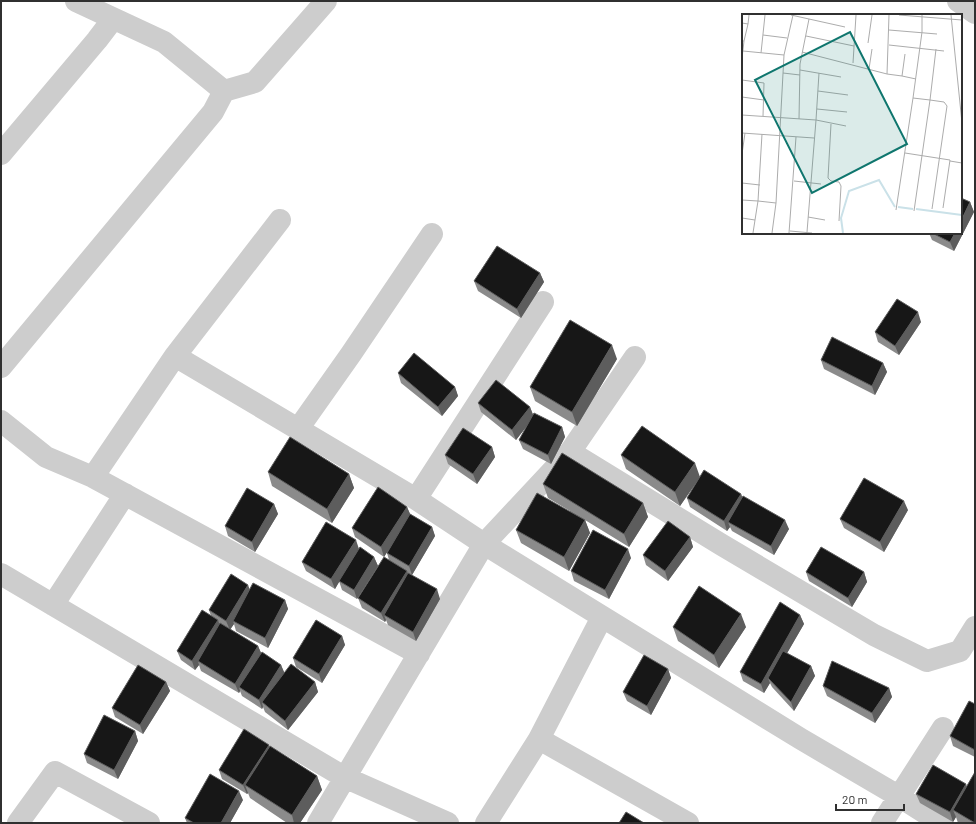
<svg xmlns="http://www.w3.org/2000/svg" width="976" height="824" font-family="Barlow,sans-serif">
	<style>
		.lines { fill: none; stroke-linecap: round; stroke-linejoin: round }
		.minor { stroke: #cdcdcd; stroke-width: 22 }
		.wall { fill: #8b8b8b }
		.shaded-wall { fill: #5d5d5d }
		.building { fill: #171717; stroke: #5d5d5d }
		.inset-river { fill: none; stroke: #cae1e8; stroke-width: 2 }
		.inset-road { fill: none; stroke: #acacac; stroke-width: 1 }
		.view { fill: #0f766e; fill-opacity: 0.15; stroke: #0f766e; stroke-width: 2 }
		.inset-edge { fill: none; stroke: #303030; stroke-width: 2 }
	</style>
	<rect width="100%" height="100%" fill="#fff"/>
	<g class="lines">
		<path class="minor" d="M 76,1 L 164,42 L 224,91
			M 958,1 L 975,13
			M 1,154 L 97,40 L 113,19
			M 175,356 L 416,499 L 484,544 L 570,452 L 635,357
			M 1,367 L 213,112 L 224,91 L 255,82 L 326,1
			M 1,421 L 46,457 L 93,477 L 419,654
			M 298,429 L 351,354 L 432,234
			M 570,452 L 722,545 L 874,635 L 927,661 L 960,651 L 975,627
			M 93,477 L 175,356 L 280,220
			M 416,499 L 543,302
			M 1,574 L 344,777 L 448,823
			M 53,605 L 125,494
			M 539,739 L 688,823
			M 18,823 L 55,772 L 149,823
			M 318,823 L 484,544 L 801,739 L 900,797 L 941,823
			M 486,823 L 539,739 L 602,617
			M 882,823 L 943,728"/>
	</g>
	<path class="wall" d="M 970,202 L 974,212 L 954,251 L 932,240 L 929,233 L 961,233 Z
		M 540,273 L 544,282 L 521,318 L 478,291 L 474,281 Z
		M 921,322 L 899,355 L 878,342 L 875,332 Z
		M 617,359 L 577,426 L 535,401 L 530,387 Z
		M 821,360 L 883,363 L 887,372 L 875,395 L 824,369 Z
		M 398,373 L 455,387 L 458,396 L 442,416 L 401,383 Z
		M 478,403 L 530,407 L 533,415 L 562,427 L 565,437 L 551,464 L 523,449 L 519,440 L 529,423 L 516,440 L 481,412 Z
		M 492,447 L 495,457 L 477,484 L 448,464 L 445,455 Z
		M 621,455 L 700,477 L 741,494 L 742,497 L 789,529 L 774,555 L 732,531 L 730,527 L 727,531 L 690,507 L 687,498 L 699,479 L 680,506 L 626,469 Z
		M 268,472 L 349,474 L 354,488 L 332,523 L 272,486 Z
		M 543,484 L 643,503 L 648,517 L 629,547 L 585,520 L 590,533 L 569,571 L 521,543 L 516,530 L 570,511 L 548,498 Z
		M 274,504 L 278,514 L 255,552 L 228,536 L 225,526 Z
		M 407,507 L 410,514 L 432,527 L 435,536 L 412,575 L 440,599 L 416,641 L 388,625 L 386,620 L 385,622 L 362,608 L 358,598 L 389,560 L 387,553 L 388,550 L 384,557 L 355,537 L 352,528 Z
		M 908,510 L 884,552 L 844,528 L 840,519 Z
		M 690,537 L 693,547 L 668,581 L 646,565 L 643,555 Z
		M 359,549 L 374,557 L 378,566 L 357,599 L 342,590 L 339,581 L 335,589 L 306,571 L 302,562 Z
		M 631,558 L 609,599 L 574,581 L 571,571 Z
		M 806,572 L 864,572 L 867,582 L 852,607 L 809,581 Z
		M 250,589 L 285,600 L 288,609 L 268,648 L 236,631 L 234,624 L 230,629 L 258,646 L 261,653 L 281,665 L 284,673 L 315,682 L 318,692 L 288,730 L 265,712 L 263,707 L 262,709 L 242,696 L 240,691 L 239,693 L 201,671 L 199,665 L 195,670 L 181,660 L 177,651 L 211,616 L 209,610 Z
		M 800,615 L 804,624 L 787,653 L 811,666 L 815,676 L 794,711 L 772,687 L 770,683 L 764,693 L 743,681 L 740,672 Z
		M 673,627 L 746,627 L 719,668 L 678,641 Z
		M 342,636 L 345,645 L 322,683 L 296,667 L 293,658 Z
		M 668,669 L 671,678 L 651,715 L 627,701 L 623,692 Z
		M 166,682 L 170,691 L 143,734 L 115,717 L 112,708 Z
		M 823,686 L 889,688 L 892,697 L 875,723 L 827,696 Z
		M 975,704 L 975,757 L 953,746 L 950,736 Z
		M 135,731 L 138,741 L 118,779 L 87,763 L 84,754 Z
		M 269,745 L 269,747 L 317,776 L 322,790 L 300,823 L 287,823 L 250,798 L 248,793 L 247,794 L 222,779 L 219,770 Z
		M 975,772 L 975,823 L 958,823 L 956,817 L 953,822 L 920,803 L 916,794 L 967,786 Z
		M 243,800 L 230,823 L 187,823 L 185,818 Z"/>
	<path class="shaded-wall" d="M 970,202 L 974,212 L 954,251 L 950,242 L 955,233 L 961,233 L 961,221 Z
		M 540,273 L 544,282 L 521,318 L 517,309 Z
		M 918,312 L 921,322 L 899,355 L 895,346 Z
		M 612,345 L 617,359 L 577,426 L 572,412 Z
		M 883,363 L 887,372 L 875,395 L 872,386 Z
		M 455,387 L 458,396 L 442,416 L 438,407 Z
		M 530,407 L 534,417 L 516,440 L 512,430 Z
		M 562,427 L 565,437 L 551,464 L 548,455 Z
		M 492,447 L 495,457 L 477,484 L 473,474 Z
		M 695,463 L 700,477 L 680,506 L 675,492 Z
		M 349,474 L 354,488 L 332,523 L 327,509 Z
		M 741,494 L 745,504 L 728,522 L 730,527 L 727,531 L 724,521 Z
		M 904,501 L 908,510 L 884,552 L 880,542 Z
		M 643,503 L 648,517 L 629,547 L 624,534 Z
		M 274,504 L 278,514 L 255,552 L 252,542 Z
		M 407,507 L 411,516 L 384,557 L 381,547 Z
		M 585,520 L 590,533 L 569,571 L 564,557 Z
		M 785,520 L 789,529 L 774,555 L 771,546 Z
		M 432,527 L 435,536 L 412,575 L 409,566 Z
		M 690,537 L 693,547 L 668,581 L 665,571 Z
		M 356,540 L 359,549 L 335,589 L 331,579 Z
		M 628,549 L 631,558 L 609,599 L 605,590 Z
		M 374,557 L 378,566 L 357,599 L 354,590 Z
		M 407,571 L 410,580 L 384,615 L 386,620 L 385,622 L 381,613 Z
		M 864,572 L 867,582 L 852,607 L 848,598 Z
		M 248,585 L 252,595 L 233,621 L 234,624 L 230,630 L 226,621 Z
		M 437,589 L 440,599 L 416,641 L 413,632 Z
		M 285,600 L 288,609 L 268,648 L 265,638 Z
		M 741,614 L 746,627 L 719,668 L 714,655 Z
		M 800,615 L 804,624 L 771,681 L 768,678 L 770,683 L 764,693 L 761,684 Z
		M 218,620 L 221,629 L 198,661 L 199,665 L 195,670 L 192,661 Z
		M 342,636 L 345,645 L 322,683 L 319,674 Z
		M 258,646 L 262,655 L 239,687 L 240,691 L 239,693 L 235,684 Z
		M 281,665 L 285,674 L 262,702 L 263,707 L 262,709 L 259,700 Z
		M 811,666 L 815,676 L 794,711 L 791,702 Z
		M 668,669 L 671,678 L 651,715 L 647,706 Z
		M 166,682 L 170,691 L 143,734 L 140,725 Z
		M 315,682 L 318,692 L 288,730 L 285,721 Z
		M 889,688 L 892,697 L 875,723 L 872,713 Z
		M 135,731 L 138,741 L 118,779 L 114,770 Z
		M 269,745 L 272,754 L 245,785 L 248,793 L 247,794 L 243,785 Z
		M 317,776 L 322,790 L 300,823 L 294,823 L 292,815 Z
		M 966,784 L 969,793 L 953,810 L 956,817 L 953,822 L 950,812 Z
		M 239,791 L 243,800 L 230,823 L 221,823 Z"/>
	<path class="building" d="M 961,198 L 970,202 L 961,221 Z
		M 932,233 L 955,233 L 950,242 Z
		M 497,246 L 540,273 L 517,309 L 474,281 Z
		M 897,299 L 918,312 L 895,346 L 875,332 Z
		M 570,320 L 612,345 L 572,412 L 530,387 Z
		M 832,337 L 883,363 L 872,386 L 821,360 Z
		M 414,353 L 455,387 L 438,407 L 398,373 Z
		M 496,380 L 530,407 L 512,430 L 478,403 Z
		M 534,413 L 562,427 L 548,455 L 519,440 Z
		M 642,426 L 695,463 L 675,492 L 621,455 Z
		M 463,428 L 492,447 L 473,474 L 445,455 Z
		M 290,437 L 349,474 L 327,509 L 268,472 Z
		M 562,453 L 643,503 L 624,534 L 543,484 Z
		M 704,470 L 741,494 L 724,521 L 687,498 Z
		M 864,478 L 904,501 L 880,542 L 840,519 Z
		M 378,487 L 407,507 L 381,547 L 352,528 Z
		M 247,488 L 274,504 L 252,542 L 225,526 Z
		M 537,493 L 585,520 L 564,557 L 516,530 Z
		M 743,496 L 785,520 L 771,546 L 728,522 Z
		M 410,514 L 432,527 L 409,566 L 387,553 Z
		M 668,521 L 690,537 L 665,571 L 643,555 Z
		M 326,522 L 356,540 L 331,579 L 302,562 Z
		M 593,530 L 628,549 L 605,590 L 571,571 Z
		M 360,547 L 374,557 L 354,590 L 339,581 Z
		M 821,547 L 864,572 L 848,598 L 806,572 Z
		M 384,557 L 407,571 L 381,613 L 358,598 Z
		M 408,573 L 437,589 L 413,632 L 384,615 Z
		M 231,574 L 248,585 L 226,621 L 209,610 Z
		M 253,583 L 285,600 L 265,638 L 233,621 Z
		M 699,586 L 741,614 L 714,655 L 673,627 Z
		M 780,602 L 800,615 L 761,684 L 740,672 Z
		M 202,610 L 218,620 L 192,661 L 177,651 Z
		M 316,620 L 342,636 L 319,674 L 293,658 Z
		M 220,623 L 258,646 L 235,684 L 198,661 Z
		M 783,651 L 811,666 L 791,702 L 768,678 Z
		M 262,652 L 281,665 L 259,700 L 239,687 Z
		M 644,655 L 668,669 L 647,706 L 623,692 Z
		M 832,661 L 889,688 L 872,713 L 823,686 Z
		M 291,664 L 315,682 L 285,721 L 262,702 Z
		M 138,665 L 166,682 L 140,725 L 112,708 Z
		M 969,701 L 975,704 L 975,750 L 950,736 Z
		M 104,715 L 135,731 L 114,770 L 84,754 Z
		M 244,729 L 269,745 L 243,785 L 219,770 Z
		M 270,746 L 317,776 L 292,815 L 245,785 Z
		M 933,765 L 966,784 L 950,812 L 916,794 Z
		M 975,772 L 975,823 L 953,810 Z
		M 210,774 L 239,791 L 221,823 L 194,823 L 185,818 Z
		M 626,812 L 644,823 L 619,823 Z"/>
	<g transform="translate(742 14)">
		<rect width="220" height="220" fill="#fff"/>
		<path class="inset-river" d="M 156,193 L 171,195M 174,195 L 220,201M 101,219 L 99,204 L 107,177 L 137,166 L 153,193"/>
		<path class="inset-road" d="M 49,1 L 103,13M 147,1 L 145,60 L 160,62 L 163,40M 157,1 L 220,6M 209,1 L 220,109M 0,9 L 6,10 L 7,1M 147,16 L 195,20M 21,21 L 45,24M 64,22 L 112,32M 0,27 L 2,27 L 6,10M 126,29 L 130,1M 147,31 L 202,37M 1,37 L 42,41M 60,38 L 145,60M 19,39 L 23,1M 0,44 L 2,27M 111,49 L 114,1M 127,55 L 130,35M 58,56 L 99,63M 41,59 L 58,61M 77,59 L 74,106 L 104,112M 160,62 L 174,65M 0,66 L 22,69 L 21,102M 76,77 L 106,81M 0,83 L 22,86M 171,84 L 188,86 L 194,35M 75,95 L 105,98M 0,101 L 74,106 L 65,218M 57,105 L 58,50 L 67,5M 89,110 L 86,164 L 89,167 L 97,168 L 99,172 L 97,207M 0,119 L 72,124M 163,139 L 208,146 L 201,194M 0,140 L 3,119M 208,147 L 220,149M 52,167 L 79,170M 0,169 L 18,171M 0,186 L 16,187 L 20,120M 154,196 L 171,84 L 180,18 L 180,1M 172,197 L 188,86 L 202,88 L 205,92 L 190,195M 66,203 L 83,206M 0,204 L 13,206 L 16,187 L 34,189 L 42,41 L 51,1M 48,217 L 70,219M 11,219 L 13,206M 30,219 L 34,189M 47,219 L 54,123"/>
		<path class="view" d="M 108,18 L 165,130 L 70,179 L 13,66 Z"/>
		<rect width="220" height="220" class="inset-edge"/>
	</g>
	<rect width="976" height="824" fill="none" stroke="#303030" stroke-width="4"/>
	<path d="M836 804v6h68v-6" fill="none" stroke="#303030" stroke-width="2"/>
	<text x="842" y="804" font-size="12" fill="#303030" stroke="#ffffff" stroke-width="3" paint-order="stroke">20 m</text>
</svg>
